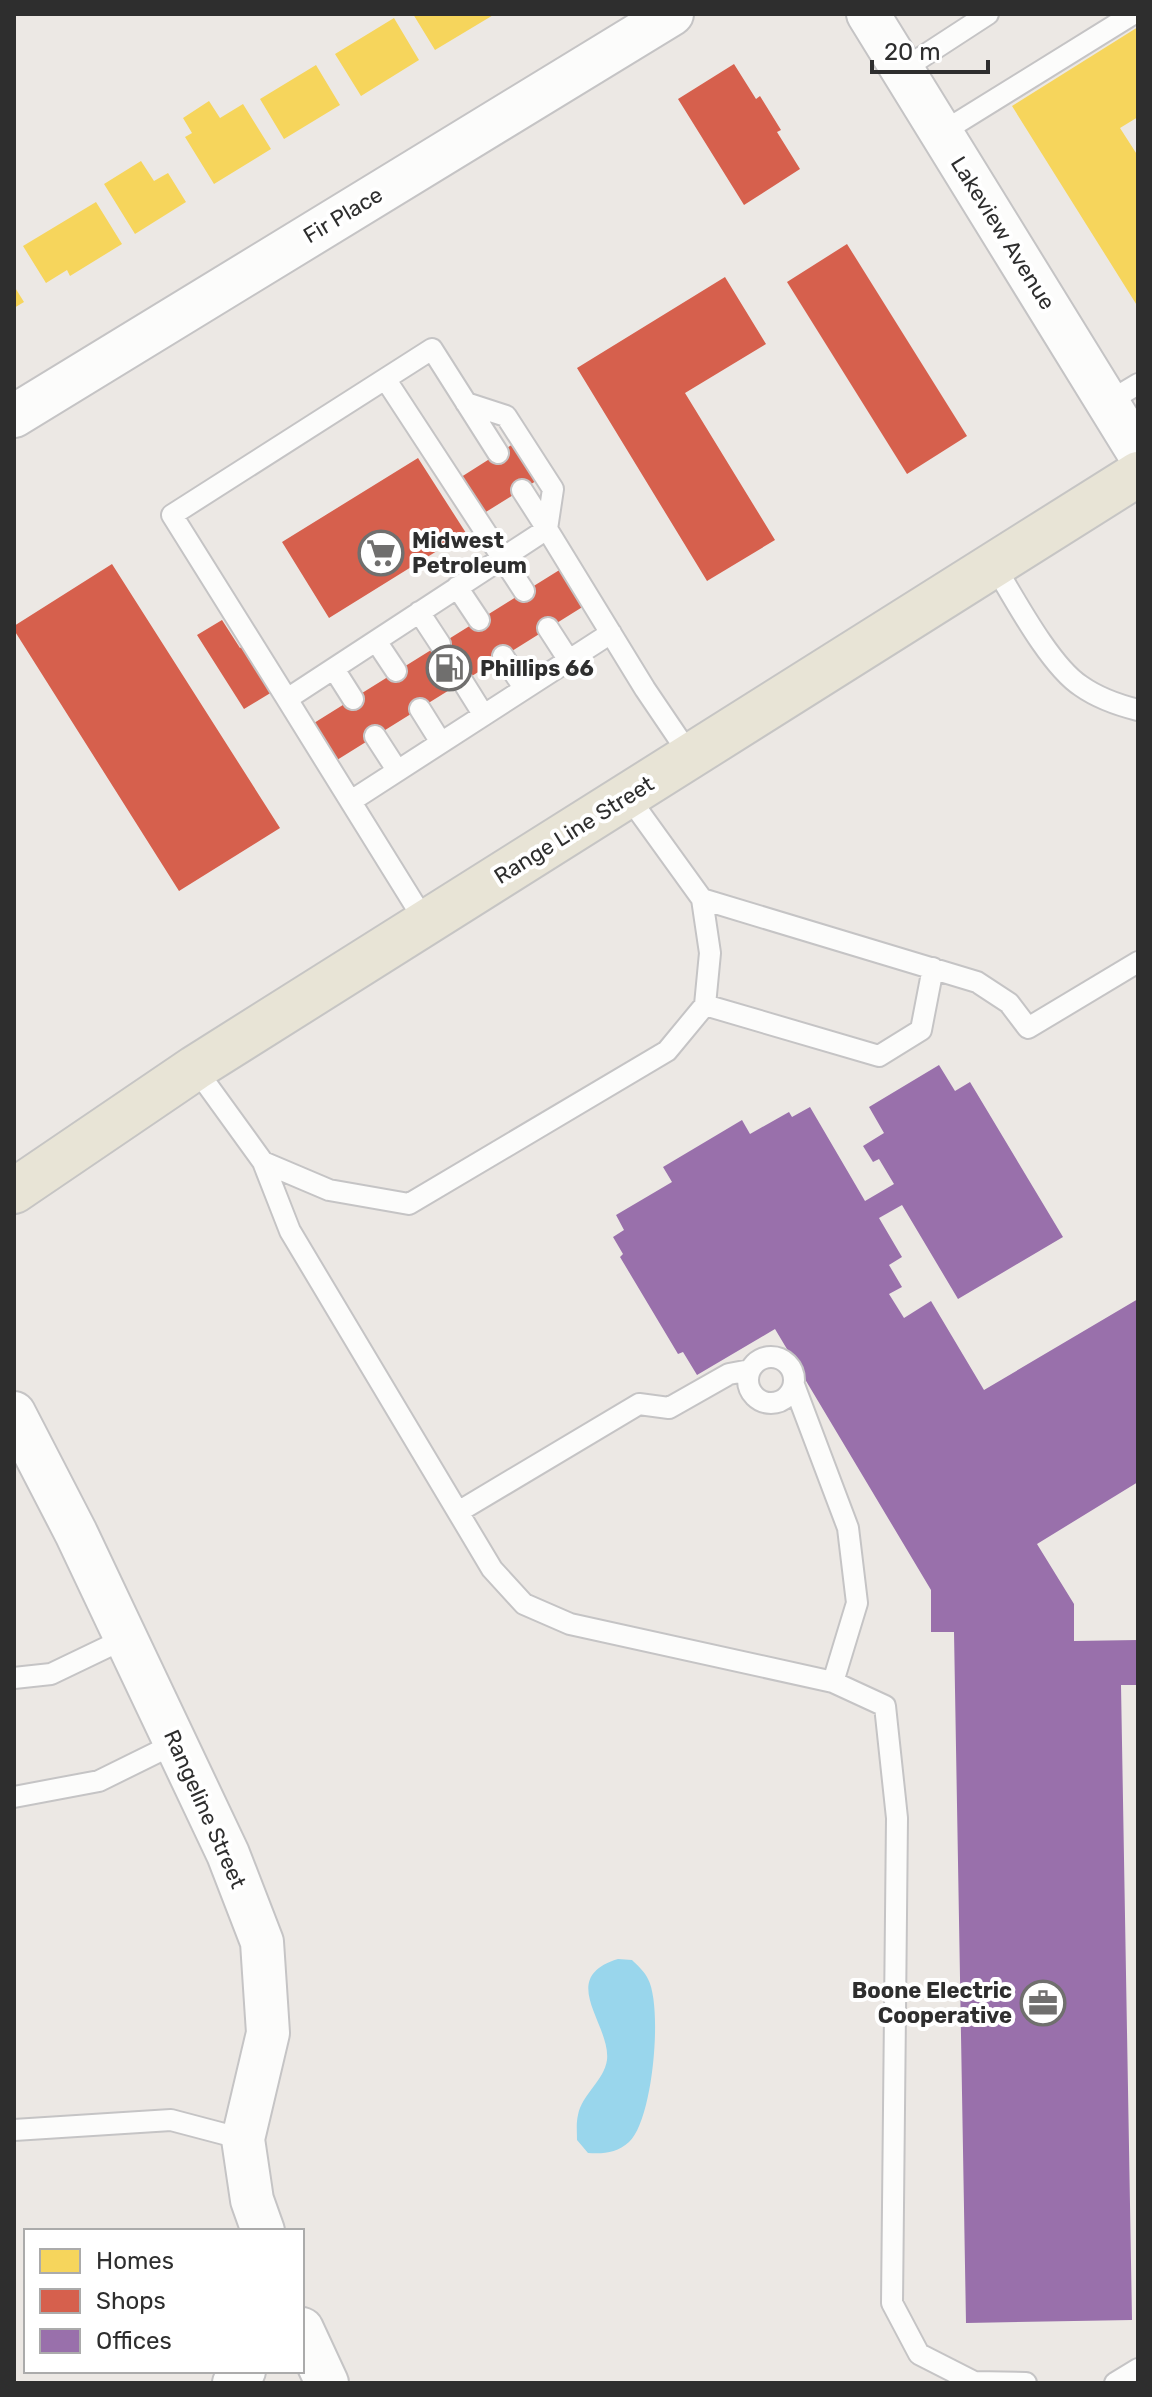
<svg xmlns="http://www.w3.org/2000/svg" width="1152" height="2397" font-family="Rubik,sans-serif">
	<style>
		.water { fill: #99d6ec }
		.homes { fill: #f6d55c }
		.shops { fill: #d6604d }
		.offices { fill: #9970ab }
		.lines { fill: none; stroke-linecap: round; stroke-linejoin: round }
		.lane-casing { stroke: #c5c4c5; stroke-width: 24 }
		.street-casing { stroke: #c5c4c5; stroke-width: 46 }
		.primary-casing { stroke: #c6c5c4; stroke-width: 48 }
		.lane { stroke: #fcfcfb; stroke-width: 20 }
		.street { stroke: #fcfcfb; stroke-width: 42 }
		.primary { stroke: #e8e4d6; stroke-width: 44 }
		.labels { text-anchor: middle; dominant-baseline: central; stroke-width: 8; stroke-linejoin: round; paint-order: stroke }
		.street-label { font-size: 22px; fill: #2e2e2e; stroke: #fff }
		.poi-label { font-size: 22px; font-weight: bold; fill: #2e2e2e; stroke: #fff; text-anchor: start }
	</style>
	<rect width="100%" height="100%" fill="#ece8e4"/>
	<path class="water" d="M 618,1959 L 632,1960 C 637,1965 645,1972 648,1979 C 663,2007 653,2121 629,2142 C 617,2153 604,2154 588,2153 L 577,2140 C 577,2132 576,2123 578,2115 C 582,2094 604,2081 607,2060 C 611,2024 556,1978 618,1959 Z"/>
	<path class="homes" d="M 413,14 L 495,14 L 435,50 Z
		M 394,18 L 419,60 L 361,96 L 335,54 Z
		M 1138,27 L 1138,117 L 1120,128 L 1138,156 L 1138,307 L 1012,106 Z
		M 316,65 L 340,105 L 284,139 L 260,99 Z
		M 209,101 L 220,118 L 243,104 L 271,149 L 214,184 L 185,137 L 192,133 L 183,118 Z
		M 141,161 L 154,181 L 168,173 L 186,202 L 135,234 L 104,184 Z
		M 96,202 L 122,244 L 70,276 L 67,270 L 46,283 L 23,246 Z
		M 14,286 L 24,302 L 14,308 Z"/>
	<path class="shops" d="M 734,64 L 756,99 L 760,96 L 781,130 L 777,132 L 800,169 L 744,205 L 678,99 Z
		M 847,244 L 967,436 L 907,474 L 787,282 Z
		M 725,277 L 766,344 L 685,393 L 775,540 L 707,581 L 577,368 Z
		M 513,444 L 536,481 L 481,515 L 458,479 Z
		M 418,458 L 466,533 L 329,618 L 282,542 Z
		M 112,564 L 280,828 L 179,891 L 14,630 L 14,626 Z
		M 561,569 L 584,606 L 337,760 L 314,723 Z
		M 222,620 L 240,648 L 248,643 L 277,689 L 244,709 L 197,635 Z"/>
	<path class="offices" d="M 939,1065 L 955,1091 L 970,1082 L 1063,1237 L 958,1299 L 902,1205 L 879,1218 L 902,1257 L 889,1265 L 902,1287 L 889,1294 L 904,1318 L 931,1301 L 984,1390 L 1138,1299 L 1138,1482 L 1037,1544 L 1074,1604 L 1074,1641 L 1138,1640 L 1138,1685 L 1121,1685 L 1132,2320 L 966,2323 L 954,1632 L 931,1632 L 931,1590 L 775,1329 L 697,1375 L 683,1352 L 678,1354 L 620,1257 L 623,1254 L 613,1237 L 624,1230 L 616,1215 L 672,1182 L 663,1167 L 742,1120 L 750,1134 L 789,1112 L 792,1117 L 810,1107 L 865,1201 L 894,1184 L 879,1159 L 873,1162 L 863,1146 L 884,1133 L 869,1107 Z"/>
	<g class="lines">
		<g class="lane-casing">
			<path id="lane" d="M 902,70 L 988,14
				M 941,133 L 1133,14
				M 386,380 L 524,591
				M 1108,402 L 1138,384
				M 466,403 L 506,416 L 553,489 L 547,529
				M 522,490 L 547,529
				M 994,565 C 1014,598 1050,666 1081,686 C 1098,698 1118,705 1138,710
				M 457,587 L 479,620
				M 419,612 L 440,644
				M 548,628 L 568,659
				M 376,641 L 396,671
				M 503,656 L 524,688
				M 334,669 L 353,699
				M 463,682 L 483,714
				M 287,699 L 172,515 L 432,349 L 498,453
				M 420,709 L 440,741
				M 375,736 L 397,770
				M 351,801 L 611,633
				M 702,899 L 977,982 L 1009,1003 L 1028,1028 L 1138,962
				M 426,923 L 287,699 L 547,529 L 645,689 L 691,757
				M 705,1005 L 879,1056 L 921,1030 L 933,968
				M 195,1068 L 263,1162 L 290,1231 L 492,1569 L 524,1604 L 570,1624 L 833,1682 L 885,1706 L 897,1818 L 892,2303 L 919,2354 L 974,2382 L 1026,2383
				M 263,1162 L 329,1190 L 409,1204 L 667,1051 L 705,1005 L 710,953 L 702,899 L 627,795
				M748 1380a23 23 0 1 1 46 0a23 23 0 1 1-46 0Z
				M 794,1385 L 848,1528 L 857,1603 L 833,1682
				M 458,1512 L 639,1404 L 669,1408 L 729,1374 L 750,1370
				M 14,1678 L 51,1674 L 126,1638
				M 14,1797 L 99,1781 L 176,1743
				M 14,2130 L 171,2120 L 243,2139
				M 1115,2383 L 1138,2369"/>
		</g>
		<g class="street-casing">
			<path id="street" d="M 868,14 L 1138,452
				M 14,416 L 672,14
				M 14,1413 L 76,1533 L 228,1854 L 262,1942 L 268,2033 L 243,2139 L 252,2200 L 263,2231
				M 302,2329 L 327,2383
				M 234,2383 L 244,2371"/>
		</g>
		<g class="primary-casing">
			<path id="primary" d="M 14,1191 L 195,1068 L 1138,474"/>
		</g>
		<use href="#lane" class="lane"/>
		<use href="#street" class="street"/>
		<use href="#primary" class="primary"/>
	</g>
	<defs>
		<g id="supermarket-ring" transform="scale(2.3)"><circle r="9.5" fill="#fff" stroke="#706f6e" stroke-width="1.5"/><path d="M-6-5.5h2.5l.6 2H6L4.5 2H-2.5L-4.4-4H-6ZM-1.5 3.2a1.3 1.3 0 1 0 .1 0ZM3 3.2a1.3 1.3 0 1 0 .1 0Z" fill="#706f6e"/></g>
		<g id="fuel-ring" transform="scale(2.3)"><circle r="9.5" fill="#fff" stroke="#706f6e" stroke-width="1.5"/><path d="M-5.5-6h7V0h2V4h1.3V-2.5L3-4.5l.8-.8L6-3V5H2.5V1h-1V6h-7ZM-4.2-4.7v3.2H.2V-4.7Z" fill="#706f6e"/></g>
		<g id="office-ring" transform="scale(2.3)"><circle r="9.5" fill="#fff" stroke="#706f6e" stroke-width="1.5"/><path d="M-6-3h4V-5.5h4V-3h4V5H-6ZM-1-4.5V-3h2v-1.5ZM-6 0V1H6V0Z" fill="#706f6e"/></g>
	</defs>
	<g fill-rule="evenodd">
		<use href="#supermarket-ring" x="381" y="553"/>
		<use href="#fuel-ring" x="449" y="668"/>
		<use href="#office-ring" x="1043" y="2003"/>
	</g>
	<g class="labels">
		<g class="street-label">
			<text transform="translate(343 215) rotate(-31)">Fir Place</text>
			<text transform="translate(1003 233) rotate(58)">Lakeview Avenue</text>
			<text transform="translate(574 830) rotate(-32)">Range Line Street</text>
			<text transform="translate(205 1809) rotate(66)">Rangeline Street</text>
		</g>
		<g class="poi-label">
			<text x="412" y="540">Midwest<tspan x="412" dy="25">Petroleum</tspan></text>
			<text x="480" y="668">Phillips 66</text>
			<text x="1012" y="1990" text-anchor="end">Boone Electric<tspan x="1012" dy="25">Cooperative</tspan></text>
		</g>
	</g>
	<rect width="1152" height="2397" fill="none" stroke="#2e2e2e" stroke-width="32"/>
	<rect x="24" y="2229" width="280" height="144" fill="#ffffff" stroke="#ababab" stroke-width="2"/>
	<rect x="40" y="2249" width="40" height="24" fill="#f6d55c" stroke="#ababab" stroke-width="2"/>
	<text x="96" y="2269" font-size="24" fill="#2e2e2e">Homes</text>
	<rect x="40" y="2289" width="40" height="24" fill="#d6604d" stroke="#ababab" stroke-width="2"/>
	<text x="96" y="2309" font-size="24" fill="#2e2e2e">Shops</text>
	<rect x="40" y="2329" width="40" height="24" fill="#9970ab" stroke="#ababab" stroke-width="2"/>
	<text x="96" y="2349" font-size="24" fill="#2e2e2e">Offices</text>
	<path d="M872 60v12h116v-12" fill="none" stroke="#2e2e2e" stroke-width="4"/>
	<text x="884" y="60" font-size="24" fill="#2e2e2e" stroke="#ffffff" stroke-width="6" paint-order="stroke">20 m</text>
</svg>
